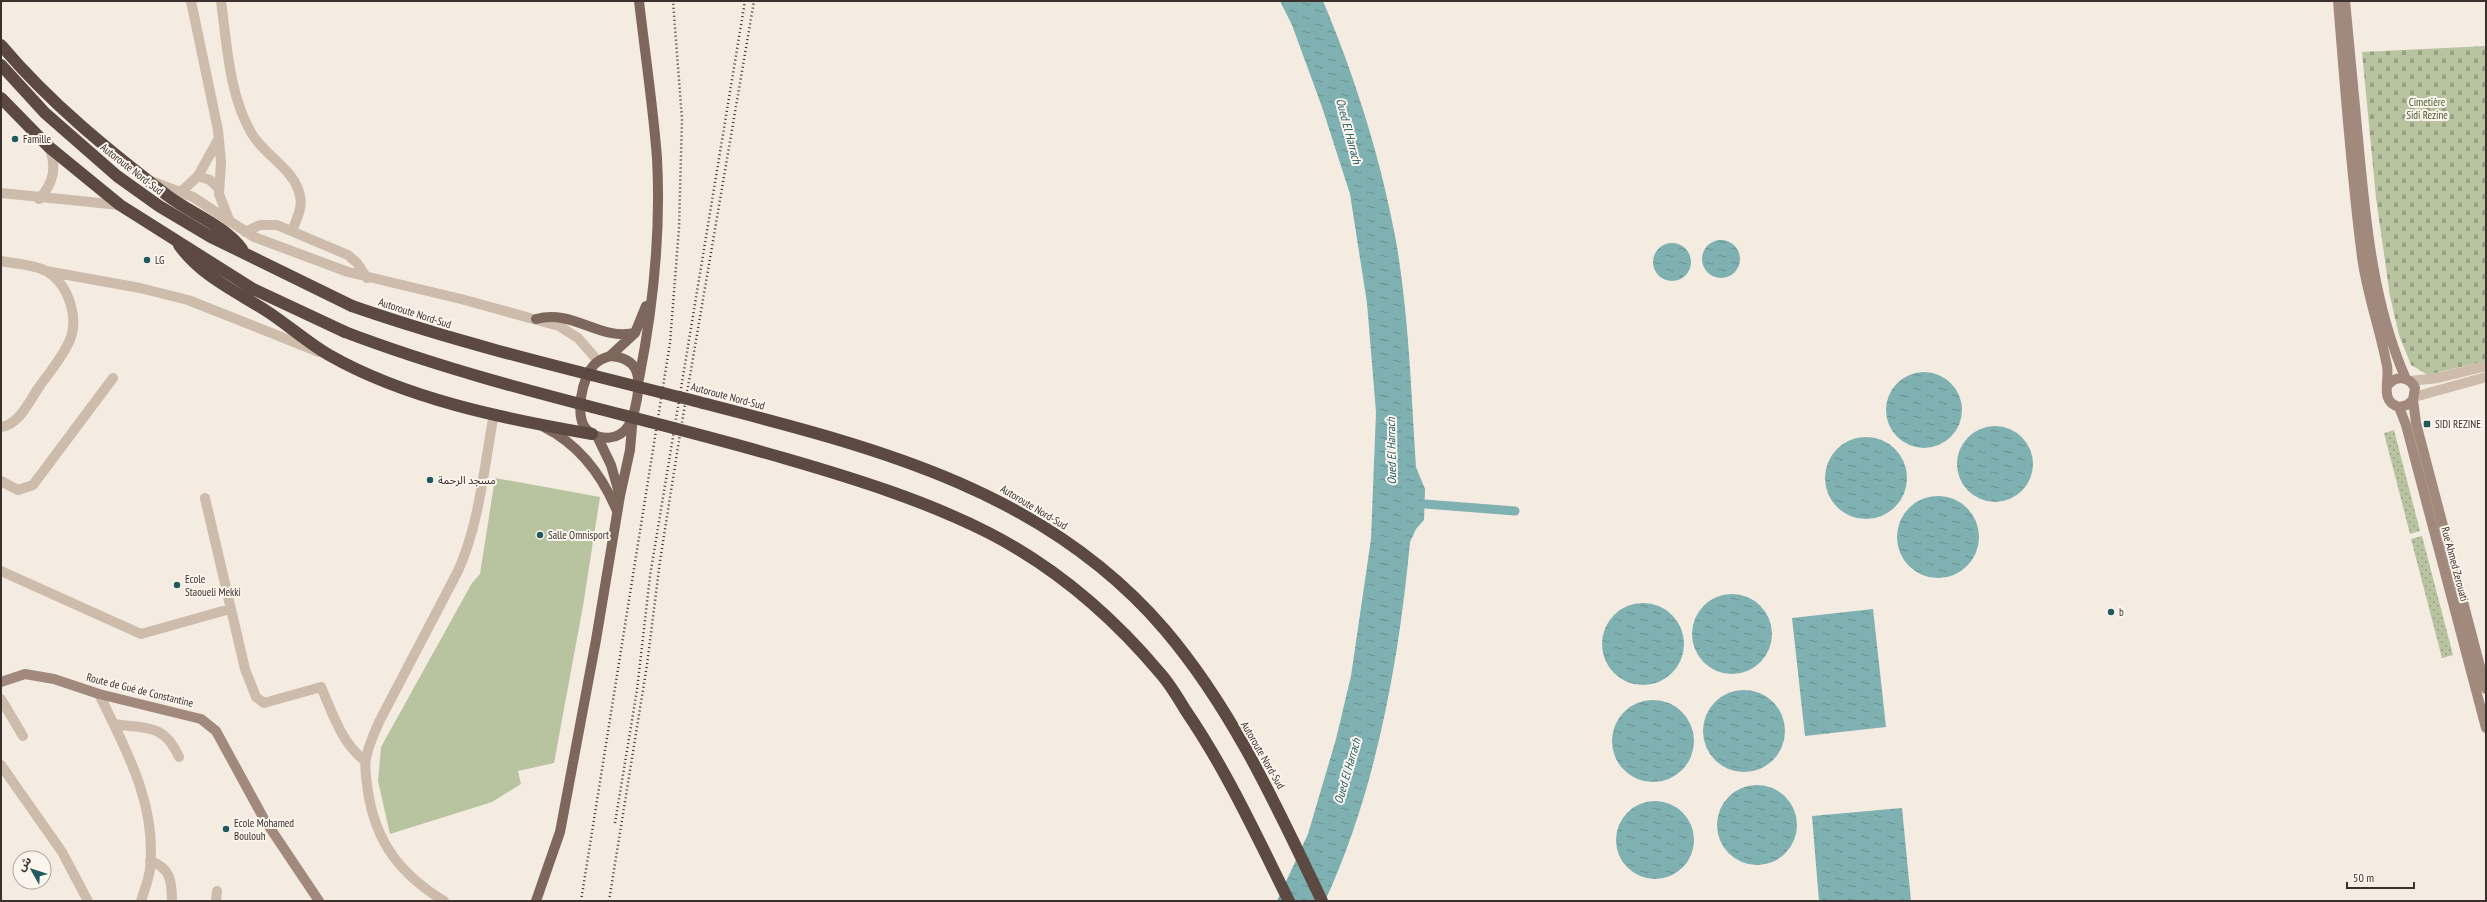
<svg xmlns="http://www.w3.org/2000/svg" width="2487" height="902" font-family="'PT Sans Narrow','Noto Sans Arabic',sans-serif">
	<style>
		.grass { fill: url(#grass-dots) }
		.cemetery { fill: url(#cemetery-stones) }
		.garden { fill: #b8c4a0 }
		.water { fill: url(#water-ripples) }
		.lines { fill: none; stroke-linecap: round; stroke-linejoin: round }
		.canal { stroke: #7fb0b2; stroke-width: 9 }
		.minor { stroke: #cdbbac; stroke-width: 10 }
		.tertiary { stroke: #cdbbac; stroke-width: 10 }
		.secondary { stroke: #a18a7d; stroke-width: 10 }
		.primary { stroke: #7d675c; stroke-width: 10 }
		.motorway { stroke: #5c4a42; stroke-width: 12 }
		.rail { stroke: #3b302b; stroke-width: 2.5; stroke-dasharray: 1 3; stroke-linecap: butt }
		.motorway-bridge { stroke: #5c4a42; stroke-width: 12 }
		.poi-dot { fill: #1f5a5e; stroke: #fbf5ee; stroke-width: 1.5 }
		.labels { text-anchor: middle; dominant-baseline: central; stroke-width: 4; stroke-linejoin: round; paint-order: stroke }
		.park-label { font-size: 11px; fill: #4a5a2e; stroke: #fbf5ee }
		.poi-label { font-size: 11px; fill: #3b302b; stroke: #fbf5ee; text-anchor: start }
		.street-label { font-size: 11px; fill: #3b302b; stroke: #fbf5ee }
		.water-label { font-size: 12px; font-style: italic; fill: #1f5a5e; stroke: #fbf5ee }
	</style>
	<defs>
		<pattern id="grass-dots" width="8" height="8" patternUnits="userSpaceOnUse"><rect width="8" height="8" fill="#b8c4a0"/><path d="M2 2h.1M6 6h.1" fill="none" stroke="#97a083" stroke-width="1.8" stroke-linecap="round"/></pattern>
		<pattern id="cemetery-stones" width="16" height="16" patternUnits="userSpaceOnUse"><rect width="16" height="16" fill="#b8c4a0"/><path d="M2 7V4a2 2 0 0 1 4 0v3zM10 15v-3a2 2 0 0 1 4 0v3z" fill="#97a083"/></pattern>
		<pattern id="water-ripples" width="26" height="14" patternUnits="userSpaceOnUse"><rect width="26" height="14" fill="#7fb0b2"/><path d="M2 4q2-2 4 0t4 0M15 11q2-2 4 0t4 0" fill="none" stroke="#699091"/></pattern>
	</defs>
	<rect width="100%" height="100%" fill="#f4ebe1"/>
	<path class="grass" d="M 2394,430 L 2420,531 L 2410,534 L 2384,433 Z
		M 2422,536 L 2453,655 L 2442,658 L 2411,539 Z"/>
	<path class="cemetery" d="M 2486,46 L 2486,361 L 2428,375 L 2411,365 L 2399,335 L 2390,296 L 2376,198 L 2362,52 Z"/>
	<path class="garden" d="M 495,478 L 600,497 L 583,606 L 554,763 L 518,771 L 521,784 L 492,802 L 390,834 L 378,781 L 381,747 L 472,583 L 480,574 Z"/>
	<path class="water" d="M 1280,1 L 1323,1 C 1355,77 1381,159 1396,241 C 1409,316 1411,392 1416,467 L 1425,489 L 1424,520 L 1416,529 L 1410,542 C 1399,661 1376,791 1325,901 L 1277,901 L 1308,834 L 1336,739 L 1351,676 L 1371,539 L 1376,412 L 1367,303 L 1350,194 L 1322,107 L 1292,25 Z
		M1702 259a19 19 0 1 1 38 0a19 19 0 1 1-38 0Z
		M1653 262a19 19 0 1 1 38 0a19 19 0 1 1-38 0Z
		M1886 410a38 38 0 1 1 76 0a38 38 0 1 1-76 0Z
		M1957 464a38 38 0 1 1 76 0a38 38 0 1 1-76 0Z
		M1825 478a41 41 0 1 1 82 0a41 41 0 1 1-82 0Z
		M1897 537a41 41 0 1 1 82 0a41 41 0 1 1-82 0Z
		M1692 634a40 40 0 1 1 80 0a40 40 0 1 1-80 0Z
		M1602 644a41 41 0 1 1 82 0a41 41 0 1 1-82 0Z
		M 1873,609 L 1886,727 L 1805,736 L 1792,618 Z
		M1703 731a41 41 0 1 1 82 0a41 41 0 1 1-82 0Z
		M1612 741a41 41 0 1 1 82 0a41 41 0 1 1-82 0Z
		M1717 825a40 40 0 1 1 80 0a40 40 0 1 1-80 0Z
		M1616 840a39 39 0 1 1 78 0a39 39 0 1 1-78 0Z
		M 1902,808 L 1911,901 L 1819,901 L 1812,816 Z"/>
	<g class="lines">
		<path class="canal" d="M 1425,504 L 1515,511"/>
		<path class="minor" d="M 191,1 L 218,130 L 221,162 L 219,194 L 230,222
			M 221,1 C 227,44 229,96 252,134 C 265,156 295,169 300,196 C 303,208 296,220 292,231
			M 198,176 L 210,180 L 218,188
			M 151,181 L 193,197 L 254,237 L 348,272 L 461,299 L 559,326 L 578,338 L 598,361
			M 182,191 L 198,176 L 218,140
			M 245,232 L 260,225 L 277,225 L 348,255 L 357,263 L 367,278
			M 1,261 C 15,264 33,264 46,271 C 70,285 81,322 67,346 C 60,360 49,373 39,387 C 30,400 19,425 1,427
			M 46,271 L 140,288 L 188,300 L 319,352
			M 1,481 L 18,490 L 33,485 L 113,378
			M 205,498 L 245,669 L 256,697 L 264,703 L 321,687 C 333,714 341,742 365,761
			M 1,571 L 141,634 L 230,609
			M 99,694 C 126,750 157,804 150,869 C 149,879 144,891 141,901
			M 1,699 L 23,736
			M 114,724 C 146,729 164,723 179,757
			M 1,765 L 62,852 L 88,901
			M 150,861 C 170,867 172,881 172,901
			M 216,901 L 217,891
			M 444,901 C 401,875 376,843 368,792 C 367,782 364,769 366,759 C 368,746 374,734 379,722 L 458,571 C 480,522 484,466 494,414"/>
		<path class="tertiary" d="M 1,193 L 120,205
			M 39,199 C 54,183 57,167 49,147
			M 2410,381 L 2438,378 L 2486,366
			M 2414,397 L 2486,377"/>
		<path class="secondary" d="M 2338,1 C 2345,86 2351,172 2362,257 C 2367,294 2380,329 2387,366 C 2390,381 2379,401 2399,407 L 2407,405 L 2413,400
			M 2345,1 C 2350,50 2354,99 2359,149 C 2366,226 2374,307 2406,379
			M 2388,385 C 2396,375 2409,376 2415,388 L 2413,400 L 2416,423 L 2486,689
			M 2399,407 L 2406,425 L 2486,728
			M 1,682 L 25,674 L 54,679 L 99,694 L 201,719 L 216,731 L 264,819 L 319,901"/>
		<path class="primary" d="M 639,1 C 645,53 653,106 657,158 C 661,232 653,308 639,379
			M 536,319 C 574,309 599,341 635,333
			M 610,356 C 638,358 641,375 637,399 C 635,407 634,418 629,425 C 620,440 600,442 587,430 C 574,417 582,377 594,365 C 598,360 604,358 610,356 Z
			M 610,356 L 635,333 L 646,306
			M 544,427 C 580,445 602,475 617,511
			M 597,436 L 611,465 L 619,493
			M 536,901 L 560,832 L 596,640 L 620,496 L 630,450 L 633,415"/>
		<path class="motorway" d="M 1,45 C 50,103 108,150 168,196 C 192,214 224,225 242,249
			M 1,65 L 45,113 L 117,176 L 159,206 L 211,237 L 352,306
			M 1,98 L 49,147 L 120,205 L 253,289 L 345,332
			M 179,245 C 200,275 235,291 265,310 C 287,324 308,343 329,355 C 406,399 505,419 592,434"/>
		<path class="rail" d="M 615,823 L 637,690 L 650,576 L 745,1
			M 581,901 L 670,343 L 679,228 L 682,119 L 673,1
			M 609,901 L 647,665 L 660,561 L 680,434 L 754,1"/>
		<path class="motorway-bridge" d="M 352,306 C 464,345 580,372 695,401 C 869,446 1043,487 1165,630 C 1233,710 1277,807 1322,901
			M 345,332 C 489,387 640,416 787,459 C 856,479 926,501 989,533 C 1055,567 1113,617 1160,673 C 1170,684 1178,698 1186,711 C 1227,771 1257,837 1289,901"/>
	</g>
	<g class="poi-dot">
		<circle cx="15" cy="139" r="4"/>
		<circle cx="147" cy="260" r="4"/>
		<rect x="2423" y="420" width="8" height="8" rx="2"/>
		<circle cx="430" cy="480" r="4"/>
		<circle cx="540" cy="535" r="4"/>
		<circle cx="177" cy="585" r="4"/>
		<circle cx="2111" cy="612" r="4"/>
		<circle cx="226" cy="829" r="4"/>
	</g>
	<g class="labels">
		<g class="park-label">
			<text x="2427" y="102">Cimetière<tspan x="2427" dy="13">Sidi Rezine</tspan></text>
		</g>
		<g class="poi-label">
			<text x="23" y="139">Famille</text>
			<text x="155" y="260">LG</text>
			<text x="2435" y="424">SIDI REZINE</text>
			<text x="438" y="480">مسجد الرحمة</text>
			<text x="548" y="535">Salle Omnisport</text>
			<text x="185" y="579">Ecole<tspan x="185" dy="13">Staoueli Mekki</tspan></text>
			<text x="2119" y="612">b</text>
			<text x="234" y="823">Ecole Mohamed<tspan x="234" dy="13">Boulouh</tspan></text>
		</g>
		<g class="street-label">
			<text transform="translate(132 169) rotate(38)">Autoroute Nord-Sud</text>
			<text transform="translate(415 313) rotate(18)">Autoroute Nord-Sud</text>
			<text transform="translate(728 396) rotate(15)">Autoroute Nord-Sud</text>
			<text transform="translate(1034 507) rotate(31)">Autoroute Nord-Sud</text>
			<text transform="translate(2455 564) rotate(75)">Rue Ahmed Zerouati</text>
			<text transform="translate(140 690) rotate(14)">Route de Gué de Constantine</text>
			<text transform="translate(1263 755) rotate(60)">Autoroute Nord-Sud</text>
		</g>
		<g class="water-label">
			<text transform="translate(1349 131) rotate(75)">Oued El Harrach</text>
			<text transform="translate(1391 451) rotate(-91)">Oued El Harrach</text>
			<text transform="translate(1347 771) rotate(-74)">Oued El Harrach</text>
		</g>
	</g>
	<rect width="2487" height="902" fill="none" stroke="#3b302b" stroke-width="4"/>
	<g transform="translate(32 870) rotate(309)"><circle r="19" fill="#fbf5ee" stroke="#aea6a0"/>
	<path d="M0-3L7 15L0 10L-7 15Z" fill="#1f5a5e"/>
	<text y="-6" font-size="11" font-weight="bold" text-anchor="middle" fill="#3b302b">ش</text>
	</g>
	<path d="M2347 882v6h67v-6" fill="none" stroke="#3b302b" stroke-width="2"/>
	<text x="2353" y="882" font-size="12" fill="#3b302b" stroke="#fbf5ee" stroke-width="3" paint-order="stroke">50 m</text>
</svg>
